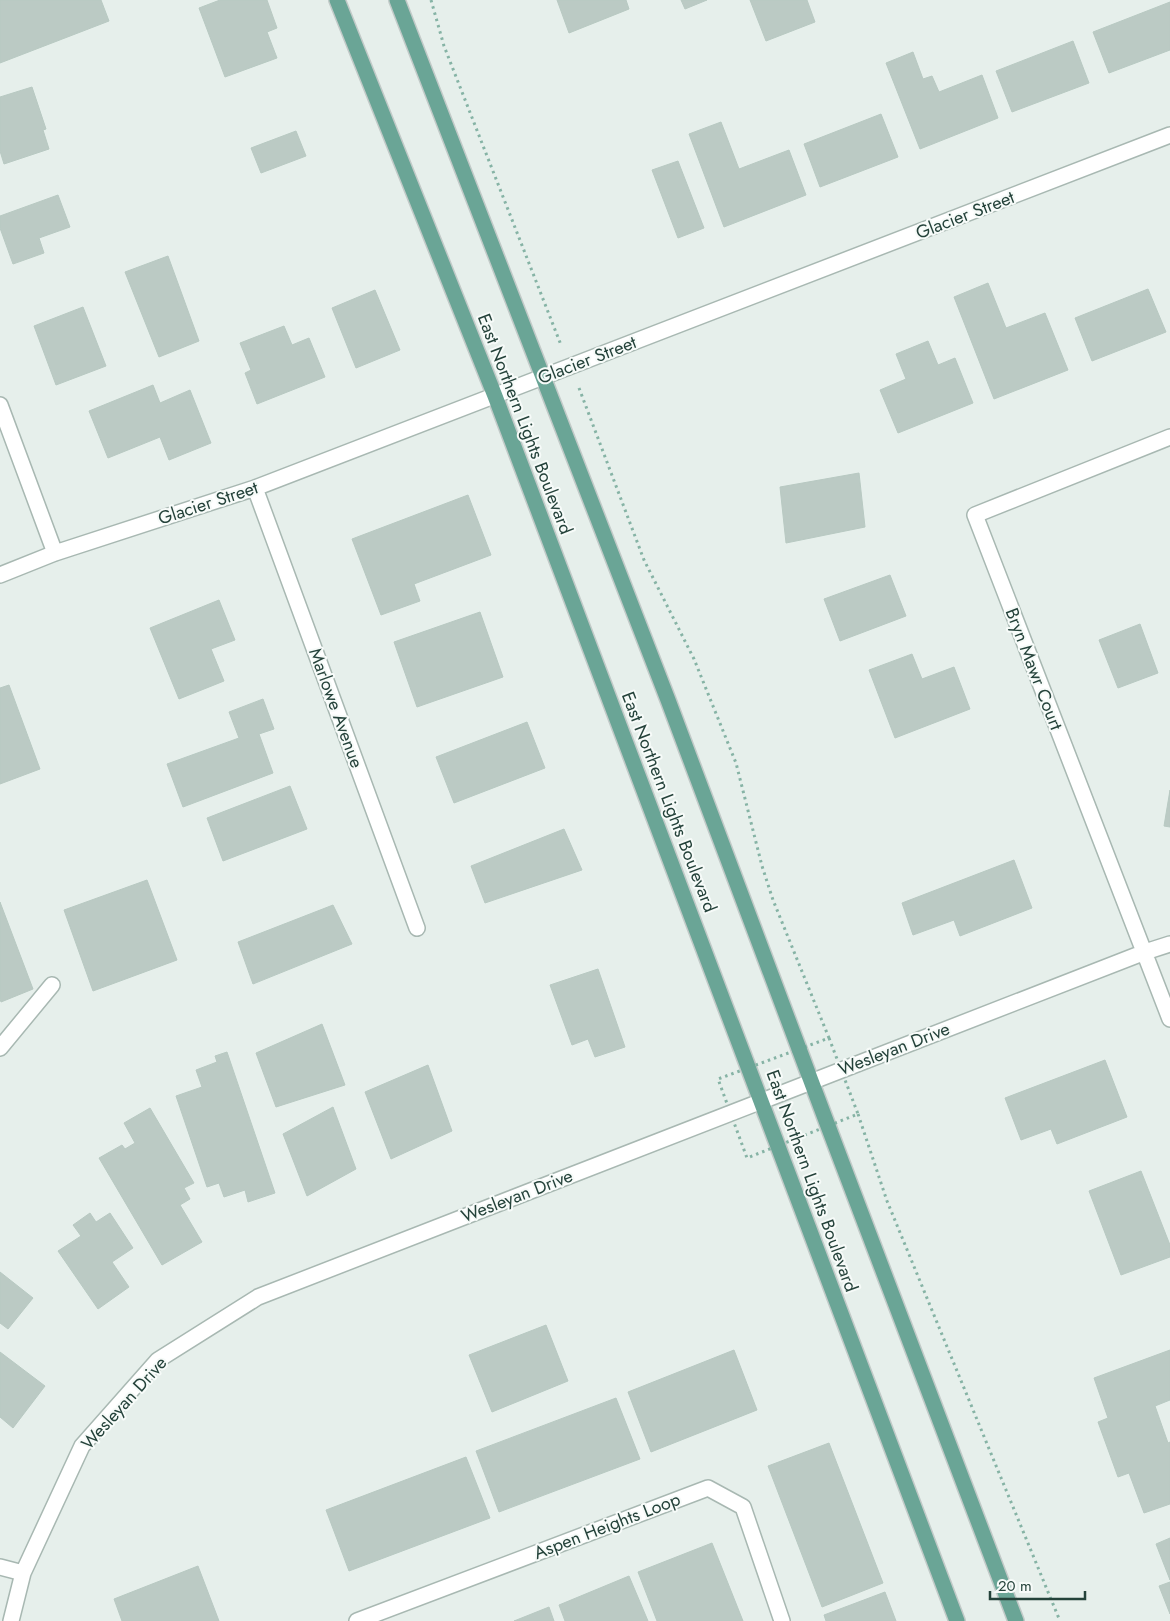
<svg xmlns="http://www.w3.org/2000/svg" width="1170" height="1621" font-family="Jost,sans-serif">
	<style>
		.building { fill: #bbcac4; stroke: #b8c9c2 }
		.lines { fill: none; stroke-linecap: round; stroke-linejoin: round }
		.minor-casing { stroke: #a8b8b2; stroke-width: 18 }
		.primary-casing { stroke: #c2cac8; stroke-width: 18 }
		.path { stroke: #86b3a5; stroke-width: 3; stroke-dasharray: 2.5 4; stroke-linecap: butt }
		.minor { stroke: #fff; stroke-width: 15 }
		.primary { stroke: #6aa596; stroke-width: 15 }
		.labels { text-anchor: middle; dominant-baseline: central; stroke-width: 4; stroke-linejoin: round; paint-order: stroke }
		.street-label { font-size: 18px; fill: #24423a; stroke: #f7fbf9 }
	</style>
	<rect width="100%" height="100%" fill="#e6efeb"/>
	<path class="building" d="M 0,0 L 101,0 L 109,21 L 0,63 Z
		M 220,0 L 267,0 L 277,28 L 267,32 L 277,58 L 225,77 L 199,8 Z
		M 557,0 L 626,0 L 629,9 L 569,33 Z
		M 681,0 L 707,0 L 685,9 Z
		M 750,0 L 807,0 L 815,22 L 766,41 Z
		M 1170,2 L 1170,50 L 1109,73 L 1093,32 Z
		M 1073,41 L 1089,83 L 1012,112 L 996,71 Z
		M 913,52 L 923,79 L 932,76 L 939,92 L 982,75 L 998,118 L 920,149 L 886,63 Z
		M 32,87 L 46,129 L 43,130 L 49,149 L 4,164 L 0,151 L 0,97 Z
		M 881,114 L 898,157 L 820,187 L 804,144 Z
		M 721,122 L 739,169 L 789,150 L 806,195 L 724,227 L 689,134 Z
		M 296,131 L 306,156 L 261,173 L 251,148 Z
		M 678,161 L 704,228 L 678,238 L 652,170 Z
		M 58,195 L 70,227 L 39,238 L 44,253 L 13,264 L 0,228 L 0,216 Z
		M 168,256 L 199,341 L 159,357 L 125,272 Z
		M 988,283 L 1006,328 L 1045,313 L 1068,370 L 994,399 L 954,297 Z
		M 1148,289 L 1166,332 L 1092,361 L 1075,318 Z
		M 375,290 L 400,350 L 356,368 L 332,308 Z
		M 83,307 L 106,366 L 56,385 L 34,326 Z
		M 284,326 L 292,345 L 309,338 L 325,377 L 257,404 L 245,373 L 251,370 L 240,343 Z
		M 928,341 L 938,365 L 955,358 L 973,403 L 898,433 L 880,390 L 906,379 L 896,354 Z
		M 153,385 L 160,403 L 190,390 L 211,443 L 169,460 L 160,437 L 108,458 L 89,411 Z
		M 859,473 L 865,527 L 786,543 L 780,487 Z
		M 468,495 L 491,555 L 414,584 L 420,601 L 381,615 L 352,539 Z
		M 890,575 L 906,616 L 840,641 L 824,599 Z
		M 219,600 L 235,640 L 211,649 L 224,681 L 179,699 L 150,628 Z
		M 480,612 L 503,677 L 417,707 L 394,642 Z
		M 1140,624 L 1158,673 L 1118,688 L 1099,640 Z
		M 912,654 L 922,679 L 954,667 L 970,709 L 895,738 L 869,670 Z
		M 9,685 L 40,769 L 0,784 L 0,688 Z
		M 263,699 L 274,729 L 259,734 L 273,773 L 183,807 L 167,764 L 239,738 L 229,712 Z
		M 527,722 L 545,768 L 454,803 L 436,757 Z
		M 290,786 L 307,829 L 223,861 L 207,818 Z
		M 1170,790 L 1170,827 L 1164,826 Z
		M 564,829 L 582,870 L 485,903 L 471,866 Z
		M 1014,860 L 1032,908 L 960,936 L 954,920 L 913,935 L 902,903 Z
		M 147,880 L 177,960 L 93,991 L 64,910 Z
		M 0,902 L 33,989 L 1,1002 L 0,999 Z
		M 333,905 L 352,944 L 253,984 L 238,942 Z
		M 598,969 L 625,1047 L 595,1057 L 588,1039 L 572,1045 L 550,985 Z
		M 322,1024 L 345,1085 L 276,1107 L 256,1053 Z
		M 227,1052 L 275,1193 L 248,1202 L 245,1190 L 224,1197 L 219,1183 L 207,1187 L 176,1096 L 202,1087 L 196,1070 L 217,1062 L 215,1056 Z
		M 1105,1060 L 1127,1117 L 1057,1144 L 1051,1129 L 1021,1140 L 1005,1098 Z
		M 428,1065 L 452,1131 L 391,1159 L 365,1092 Z
		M 333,1107 L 356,1169 L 307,1196 L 283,1134 Z
		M 150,1108 L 194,1183 L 184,1188 L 190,1199 L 180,1205 L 202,1242 L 162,1265 L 99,1158 L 122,1145 L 125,1149 L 135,1143 L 124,1123 Z
		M 1141,1171 L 1170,1245 L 1170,1257 L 1121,1275 L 1089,1191 Z
		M 90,1213 L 96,1222 L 110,1213 L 133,1248 L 112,1262 L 129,1287 L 98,1309 L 58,1251 L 81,1236 L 73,1225 Z
		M 0,1272 L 33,1298 L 8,1329 L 0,1323 Z
		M 546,1325 L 568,1381 L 492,1412 L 469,1355 Z
		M 734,1350 L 757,1410 L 651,1452 L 628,1392 Z
		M 1170,1350 L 1170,1400 L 1155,1406 L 1168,1443 L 1170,1442 L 1170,1504 L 1144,1513 L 1129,1473 L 1118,1477 L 1098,1422 L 1108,1418 L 1094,1378 Z
		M 0,1352 L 45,1386 L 13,1428 L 0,1417 Z
		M 616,1398 L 640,1459 L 499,1512 L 476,1451 Z
		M 829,1443 L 883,1583 L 822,1607 L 768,1466 Z
		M 466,1457 L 490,1518 L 349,1571 L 326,1510 Z
		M 1170,1538 L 1170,1580 L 1156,1544 Z
		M 712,1543 L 743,1621 L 657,1621 L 638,1572 Z
		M 198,1566 L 219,1621 L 122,1621 L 114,1599 Z
		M 629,1576 L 648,1621 L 565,1621 L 559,1605 Z
		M 1170,1582 L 1170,1614 L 1159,1586 Z
		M 885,1592 L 896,1621 L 826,1621 L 824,1615 Z
		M 549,1607 L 554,1621 L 514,1621 Z"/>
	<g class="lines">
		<g class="minor-casing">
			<path id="minor" d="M 0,405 L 55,553
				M 1170,437 L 975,515 L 1170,1019
				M 255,488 L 417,928
				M 0,575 L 55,553 L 255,488 L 1170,135
				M 0,1048 L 52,985
				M 0,1567 L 23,1573
				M 11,1621 L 23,1573 L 82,1446 L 158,1360 L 258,1297 L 1145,952 L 1170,944
				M 357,1621 L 708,1488 L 743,1507 L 782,1621"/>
		</g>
		<g class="primary-casing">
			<path id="primary" d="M 337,0 L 495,396 L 957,1621
				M 397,0 L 668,700 L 828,1126 L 1016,1621"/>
		</g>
		<path class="path" d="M 431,0 L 444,46 L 561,345
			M 579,388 L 644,560 L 694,659 L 736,763 L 762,866 L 773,900 L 829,1038
			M 829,1038 L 858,1114 L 747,1158 L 718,1079 Z
			M 858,1114 L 887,1201 L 1060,1621"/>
		<use href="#minor" class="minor"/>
		<use href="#primary" class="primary"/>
	</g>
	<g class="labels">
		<g class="street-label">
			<text transform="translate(965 215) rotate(-21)">Glacier Street</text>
			<text transform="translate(587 360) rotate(-21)">Glacier Street</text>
			<text transform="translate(525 424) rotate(69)">East Northern Lights Boulevard</text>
			<text transform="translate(208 503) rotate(-18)">Glacier Street</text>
			<text transform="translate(1034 669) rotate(69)">Bryn Mawr Court</text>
			<text transform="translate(336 708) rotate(70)">Marlowe Avenue</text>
			<text transform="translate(669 802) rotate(69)">East Northern Lights Boulevard</text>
			<text transform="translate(894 1049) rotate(-21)">Wesleyan Drive</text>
			<text transform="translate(812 1181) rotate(70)">East Northern Lights Boulevard</text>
			<text transform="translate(517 1196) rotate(-21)">Wesleyan Drive</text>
			<text transform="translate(124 1403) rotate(-48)">Wesleyan Drive</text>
			<text transform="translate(607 1526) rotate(-21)">Aspen Heights Loop</text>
		</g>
	</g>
	<path d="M990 1591v8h95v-8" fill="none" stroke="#24423a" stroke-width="2.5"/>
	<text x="998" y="1591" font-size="15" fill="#24423a" stroke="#f7fbf9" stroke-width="4" paint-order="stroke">20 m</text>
</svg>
